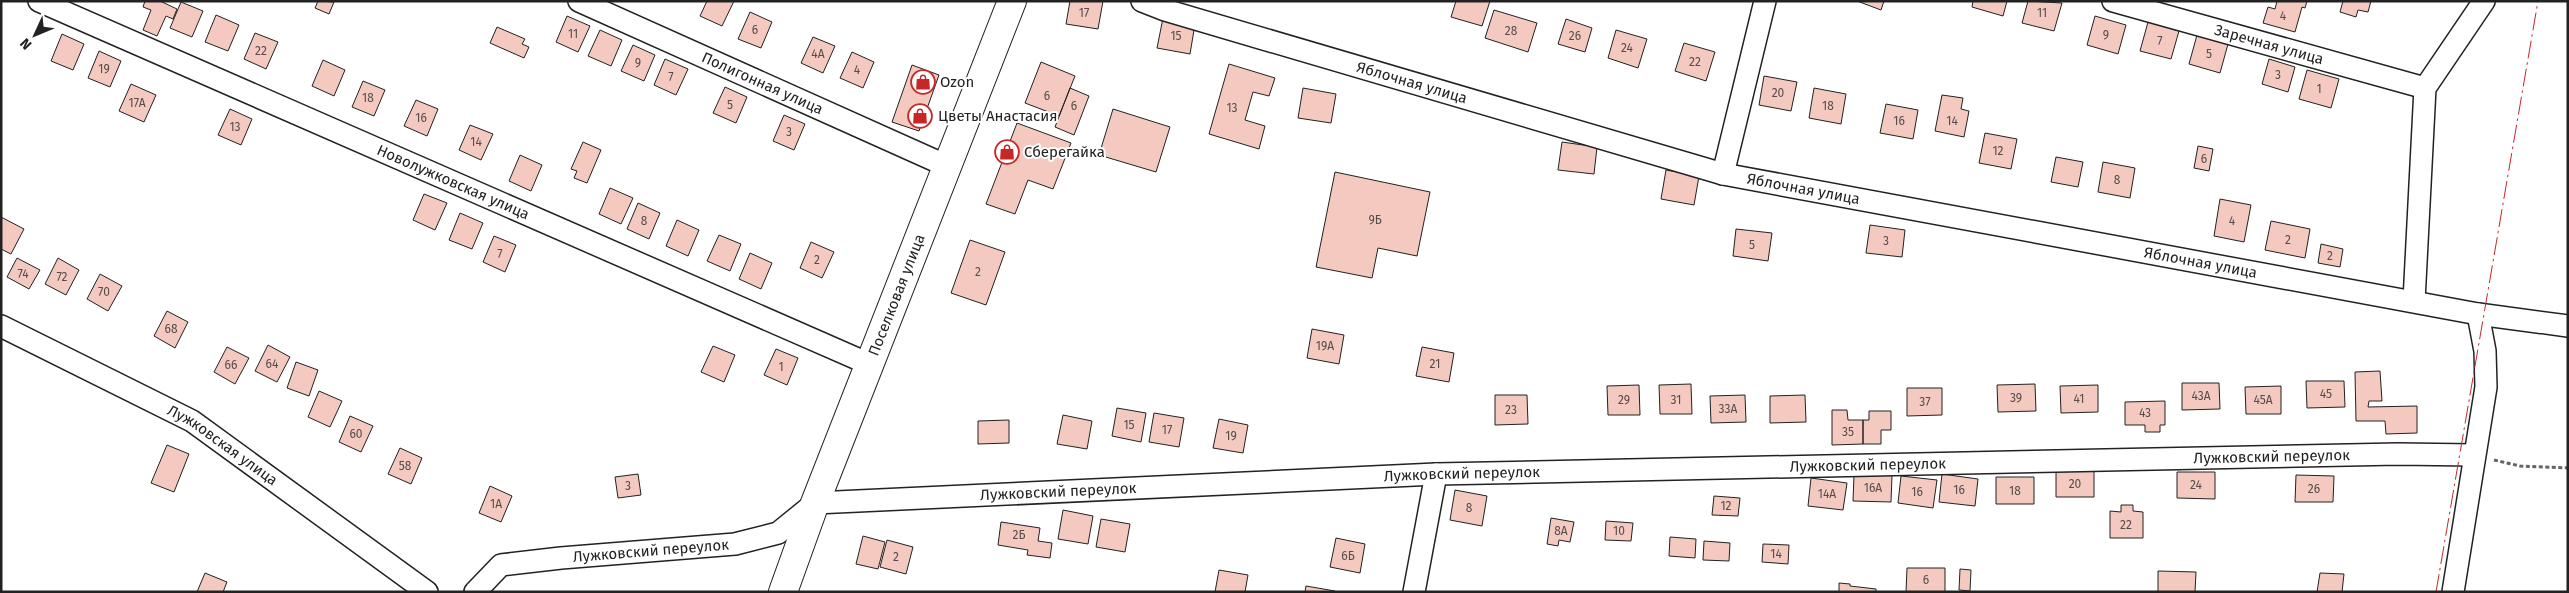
<svg xmlns="http://www.w3.org/2000/svg" width="2569" height="593" font-family="'Fira Sans',sans-serif">
	<style>
		.building { fill: #f3c9c0; stroke: #222 }
		.lines { fill: none; stroke-linecap: round; stroke-linejoin: round }
		.minor-casing { stroke: #222; stroke-width: 24 }
		.highway-casing { stroke: #222; stroke-width: 30 }
		.path { stroke: #646464; stroke-width: 3; stroke-dasharray: 4 2.5; stroke-linecap: butt }
		.minor { stroke: #fff; stroke-width: 21 }
		.highway { stroke: #fff; stroke-width: 28 }
		.power { stroke: #c62828; stroke-width: 1; stroke-dasharray: 18 4 2.5 4; stroke-linecap: butt }
		.labels { text-anchor: middle; dominant-baseline: central; stroke-width: 4; stroke-linejoin: round; paint-order: stroke }
		.number-label { font-size: 12px; fill: #564c4a }
		.street-label { font-size: 15px; fill: #222; stroke: #fff }
		.poi-label { font-size: 15px; fill: #222; stroke: #fff; text-anchor: start }
	</style>
	<rect width="100%" height="100%" fill="#fff"/>
	<path class="building" d="M 145,1 L 160,1 L 177,9 L 173,19 L 166,16 L 157,36 L 143,30 L 151,10 L 143,7 Z
		M 318,1 L 334,2 L 329,14 L 315,8 Z
		M 707,1 L 734,1 L 722,26 L 700,16 Z
		M 1070,1 L 1103,1 L 1098,29 L 1066,24 Z
		M 1456,1 L 1490,1 L 1482,26 L 1451,17 Z
		M 1857,1 L 1884,1 L 1881,10 Z
		M 1973,1 L 2007,1 L 2003,16 L 1972,7 Z
		M 2028,1 L 2062,3 L 2054,31 L 2022,23 Z
		M 2277,1 L 2307,1 L 2305,8 L 2302,7 L 2295,32 L 2263,23 L 2268,7 L 2275,9 Z
		M 2343,1 L 2371,1 L 2368,12 L 2358,10 L 2356,17 L 2340,12 Z
		M 181,2 L 203,11 L 192,37 L 170,28 Z
		M 1494,10 L 1537,23 L 1528,52 L 1485,38 Z
		M 750,12 L 772,22 L 761,48 L 738,39 Z
		M 216,15 L 239,25 L 228,51 L 205,42 Z
		M 567,16 L 590,26 L 578,52 L 556,42 Z
		M 2095,16 L 2126,25 L 2118,54 L 2087,45 Z
		M 1163,18 L 1195,24 L 1190,54 L 1157,48 Z
		M 1566,19 L 1592,28 L 1585,52 L 1558,44 Z
		M 2148,22 L 2179,31 L 2171,59 L 2140,51 Z
		M 497,27 L 525,39 L 522,44 L 529,47 L 524,58 L 490,43 Z
		M 600,30 L 622,40 L 611,66 L 588,56 Z
		M 1616,30 L 1647,39 L 1638,68 L 1608,58 Z
		M 255,33 L 278,42 L 266,69 L 244,59 Z
		M 62,34 L 84,44 L 73,70 L 51,61 Z
		M 2197,35 L 2228,44 L 2220,73 L 2189,64 Z
		M 813,37 L 835,46 L 823,73 L 801,63 Z
		M 1684,43 L 1715,52 L 1706,81 L 1675,71 Z
		M 633,45 L 655,55 L 644,81 L 621,71 Z
		M 99,51 L 121,61 L 110,87 L 88,78 Z
		M 852,52 L 874,62 L 863,88 L 840,78 Z
		M 665,59 L 688,69 L 676,95 L 654,85 Z
		M 2269,59 L 2295,67 L 2288,92 L 2262,84 Z
		M 323,60 L 345,70 L 334,96 L 312,86 Z
		M 1041,62 L 1075,76 L 1059,116 L 1025,103 Z
		M 1229,64 L 1275,78 L 1269,96 L 1253,92 L 1245,120 L 1265,126 L 1259,149 L 1209,134 Z
		M 912,65 L 939,75 L 919,131 L 892,122 Z
		M 2307,70 L 2339,79 L 2331,108 L 2299,99 Z
		M 1764,76 L 1797,82 L 1791,111 L 1759,105 Z
		M 363,81 L 385,90 L 374,116 L 352,107 Z
		M 131,84 L 156,95 L 144,122 L 119,111 Z
		M 725,87 L 747,97 L 736,123 L 713,113 Z
		M 1070,88 L 1089,96 L 1074,135 L 1055,127 Z
		M 1303,88 L 1336,94 L 1331,123 L 1298,118 Z
		M 1814,88 L 1846,94 L 1841,124 L 1809,118 Z
		M 1942,95 L 1963,98 L 1961,109 L 1969,111 L 1964,137 L 1935,131 Z
		M 416,100 L 438,109 L 427,136 L 404,126 Z
		M 1886,104 L 1918,110 L 1913,139 L 1880,133 Z
		M 230,109 L 252,119 L 241,145 L 218,135 Z
		M 1113,109 L 1170,127 L 1156,172 L 1099,155 Z
		M 784,115 L 805,124 L 794,150 L 773,141 Z
		M 1017,123 L 1071,143 L 1053,189 L 1028,180 L 1015,214 L 986,204 Z
		M 470,125 L 493,134 L 481,160 L 459,150 Z
		M 1985,133 L 2017,139 L 2011,169 L 1979,163 Z
		M 583,142 L 601,150 L 587,183 L 574,178 L 577,171 L 571,169 Z
		M 1562,142 L 1597,147 L 1594,174 L 1558,170 Z
		M 2198,146 L 2213,149 L 2209,171 L 2194,168 Z
		M 520,155 L 542,165 L 531,191 L 509,181 Z
		M 2056,157 L 2083,162 L 2078,187 L 2051,182 Z
		M 2103,162 L 2135,168 L 2130,198 L 2098,192 Z
		M 1666,170 L 1699,176 L 1694,205 L 1661,199 Z
		M 1335,172 L 1430,192 L 1417,256 L 1378,248 L 1372,278 L 1316,267 Z
		M 610,188 L 633,198 L 621,224 L 599,214 Z
		M 424,194 L 447,203 L 435,230 L 413,220 Z
		M 2220,199 L 2251,205 L 2244,242 L 2214,236 Z
		M 638,203 L 660,213 L 649,239 L 627,229 Z
		M 460,213 L 483,223 L 472,249 L 449,240 Z
		M 1,217 L 24,229 L 11,254 L 1,249 Z
		M 677,220 L 699,230 L 688,256 L 666,246 Z
		M 2271,221 L 2310,229 L 2305,258 L 2265,250 Z
		M 1870,225 L 1905,230 L 1902,257 L 1866,253 Z
		M 1736,229 L 1772,233 L 1768,261 L 1733,256 Z
		M 719,235 L 741,244 L 730,271 L 707,261 Z
		M 494,236 L 516,245 L 505,272 L 483,262 Z
		M 970,240 L 1005,252 L 986,305 L 951,293 Z
		M 811,242 L 834,252 L 822,278 L 800,268 Z
		M 2321,244 L 2343,249 L 2340,267 L 2318,263 Z
		M 750,253 L 772,263 L 761,289 L 739,279 Z
		M 17,258 L 40,270 L 29,289 L 7,277 Z
		M 58,258 L 79,270 L 66,295 L 45,284 Z
		M 100,274 L 122,286 L 108,311 L 87,299 Z
		M 167,311 L 188,322 L 175,348 L 154,336 Z
		M 1312,329 L 1344,335 L 1339,364 L 1307,358 Z
		M 268,345 L 290,357 L 277,382 L 255,371 Z
		M 713,346 L 735,355 L 724,382 L 701,372 Z
		M 227,347 L 249,358 L 235,384 L 214,372 Z
		M 1422,347 L 1454,353 L 1449,382 L 1416,376 Z
		M 776,349 L 798,358 L 787,385 L 764,375 Z
		M 296,362 L 318,370 L 309,396 L 287,388 Z
		M 2380,371 L 2382,401 L 2369,401 L 2368,407 L 2417,406 L 2417,433 L 2386,434 L 2385,421 L 2356,421 L 2355,372 Z
		M 2306,381 L 2344,381 L 2345,407 L 2307,408 Z
		M 2182,383 L 2219,383 L 2220,409 L 2182,410 Z
		M 1691,384 L 1692,414 L 1660,414 L 1659,385 Z
		M 2035,384 L 2036,411 L 1998,412 L 1997,385 Z
		M 1639,385 L 1640,415 L 1608,415 L 1607,386 Z
		M 2098,385 L 2098,412 L 2061,413 L 2060,386 Z
		M 2281,386 L 2281,414 L 2246,414 L 2245,387 Z
		M 1907,388 L 1942,388 L 1942,415 L 1907,416 Z
		M 319,391 L 342,401 L 330,427 L 308,417 Z
		M 1495,395 L 1527,395 L 1528,424 L 1495,425 Z
		M 1745,395 L 1746,422 L 1711,423 L 1710,396 Z
		M 1805,395 L 1806,422 L 1770,423 L 1770,396 Z
		M 2165,401 L 2165,425 L 2160,425 L 2160,432 L 2145,432 L 2145,425 L 2125,425 L 2125,402 Z
		M 1117,408 L 1146,413 L 1141,442 L 1112,436 Z
		M 1832,410 L 1847,410 L 1848,420 L 1863,420 L 1863,444 L 1832,445 Z
		M 1869,411 L 1891,411 L 1891,430 L 1881,430 L 1881,444 L 1863,444 L 1863,420 L 1869,420 Z
		M 1154,413 L 1184,418 L 1179,447 L 1149,442 Z
		M 1063,415 L 1092,421 L 1087,449 L 1057,444 Z
		M 350,416 L 373,426 L 361,452 L 339,442 Z
		M 1219,419 L 1248,425 L 1243,453 L 1213,448 Z
		M 1009,420 L 1009,443 L 978,444 L 978,421 Z
		M 167,445 L 189,454 L 174,492 L 151,483 Z
		M 400,448 L 422,458 L 411,484 L 388,474 Z
		M 2056,470 L 2094,470 L 2094,497 L 2056,497 Z
		M 2177,472 L 2215,472 L 2215,499 L 2177,498 Z
		M 638,474 L 641,495 L 618,498 L 615,477 Z
		M 1942,474 L 1978,479 L 1975,506 L 1939,502 Z
		M 1854,475 L 1892,475 L 1891,502 L 1853,501 Z
		M 2296,475 L 2334,476 L 2333,502 L 2295,502 Z
		M 1901,476 L 1937,480 L 1933,508 L 1898,503 Z
		M 1996,477 L 2034,477 L 2034,504 L 1996,504 Z
		M 1811,478 L 1847,483 L 1843,510 L 1808,506 Z
		M 490,486 L 512,496 L 501,522 L 479,513 Z
		M 1455,490 L 1487,496 L 1482,526 L 1450,520 Z
		M 1714,496 L 1740,498 L 1738,516 L 1712,515 Z
		M 2121,505 L 2133,505 L 2133,511 L 2143,512 L 2143,538 L 2110,538 L 2110,511 L 2121,512 Z
		M 1063,510 L 1093,516 L 1088,544 L 1058,539 Z
		M 1551,518 L 1574,522 L 1570,542 L 1559,540 L 1558,546 L 1547,544 Z
		M 1101,519 L 1130,524 L 1125,552 L 1096,547 Z
		M 1606,521 L 1633,523 L 1631,541 L 1605,540 Z
		M 1001,522 L 1040,528 L 1038,541 L 1052,543 L 1050,558 L 1027,555 L 1028,550 L 998,545 Z
		M 863,536 L 885,542 L 878,569 L 856,564 Z
		M 1670,537 L 1696,539 L 1695,558 L 1669,556 Z
		M 1336,538 L 1365,544 L 1360,573 L 1330,567 Z
		M 887,540 L 913,547 L 906,574 L 880,567 Z
		M 1704,541 L 1730,543 L 1729,561 L 1703,560 Z
		M 1763,544 L 1789,545 L 1788,564 L 1762,562 Z
		M 1907,568 L 1945,568 L 1945,592 L 1906,592 Z
		M 1960,569 L 1971,570 L 1970,591 L 1959,590 Z
		M 1219,570 L 1248,575 L 1245,592 L 1215,592 Z
		M 2158,571 L 2196,572 L 2195,592 L 2158,592 Z
		M 205,573 L 227,582 L 223,592 L 197,592 Z
		M 2320,573 L 2344,574 L 2342,592 L 2317,592 Z
		M 1839,583 L 1850,584 L 1850,586 L 1876,589 L 1876,592 L 1839,592 Z
		M 1306,586 L 1335,591 L 1335,592 L 1305,592 Z"/>
	<g class="lines">
		<g class="minor-casing">
			<g id="minor">
				<path id="s1" d="M 39,1 L 869,364"/>
				<path id="s2" d="M 579,1 L 947,166"/>
				<path id="s3" d="M 1142,1 L 1165,10 L 1723,174 L 2478,314 L 2568,326"/>
				<path id="s4" d="M 2113,1 L 2425,88"/>
				<path d="M 1723,174 L 1765,1"/>
				<path d="M 2414,301 L 2425,88 L 2484,1"/>
				<path id="s5" d="M 1,326 L 192,421 L 427,592"/>
				<path id="s6" d="M 475,592 L 501,565 L 561,558 L 735,544 L 778,533 L 815,503 L 1436,474 L 2398,454 L 2474,455"/>
				<path d="M 1414,592 L 1436,474"/>
				<path d="M 2453,592 L 2486,387 L 2485,351 L 2478,314"/>
			</g>
		</g>
		<g class="highway-casing">
			<g id="highway">
				<path id="s7" d="M 783,592 L 815,503 L 1012,1"/>
			</g>
		</g>
		<path class="path" d="M 2494,460 L 2520,466 L 2568,468"/>
		<use href="#minor" class="minor"/>
		<use href="#highway" class="highway"/>
		<path class="power" d="M 2436,592 L 2538,1"/>
	</g>
	<defs>
		<g id="shop-ring" transform="scale(1.25)"><circle r="9.5" fill="#fff" stroke="#c62828" stroke-width="1.5"/><path d="M-5-2.5h2.3a2.7 3.5 0 0 1 5.4 0H5L5.5 6h-11ZM-1.5-2.5h3a1.5 2.3 0 0 0-3 0Z" fill="#c62828"/></g>
	</defs>
	<g fill-rule="evenodd">
		<use href="#shop-ring" x="923" y="82"/>
		<use href="#shop-ring" x="920" y="116"/>
		<use href="#shop-ring" x="1007" y="152"/>
	</g>
	<g class="labels">
		<g class="number-label">
			<text x="1084" y="13">17</text>
			<text x="2042" y="13">11</text>
			<text x="2283" y="16">4</text>
			<text x="755" y="30">6</text>
			<text x="1511" y="31">28</text>
			<text x="573" y="34">11</text>
			<text x="2106" y="35">9</text>
			<text x="1176" y="36">15</text>
			<text x="1575" y="36">26</text>
			<text x="2160" y="41">7</text>
			<text x="1627" y="48">24</text>
			<text x="261" y="51">22</text>
			<text x="818" y="54">4А</text>
			<text x="2209" y="54">5</text>
			<text x="1695" y="62">22</text>
			<text x="638" y="63">9</text>
			<text x="104" y="69">19</text>
			<text x="857" y="70">4</text>
			<text x="2278" y="75">3</text>
			<text x="671" y="77">7</text>
			<text x="2319" y="89">1</text>
			<text x="1778" y="93">20</text>
			<text x="1047" y="96">6</text>
			<text x="368" y="98">18</text>
			<text x="137" y="103">17А</text>
			<text x="730" y="105">5</text>
			<text x="1074" y="106">6</text>
			<text x="1828" y="106">18</text>
			<text x="1232" y="108">13</text>
			<text x="421" y="118">16</text>
			<text x="1899" y="121">16</text>
			<text x="1952" y="121">14</text>
			<text x="235" y="127">13</text>
			<text x="789" y="132">3</text>
			<text x="476" y="142">14</text>
			<text x="1998" y="151">12</text>
			<text x="2204" y="159">6</text>
			<text x="2117" y="180">8</text>
			<text x="1375" y="220">9Б</text>
			<text x="644" y="221">8</text>
			<text x="2232" y="221">4</text>
			<text x="2288" y="240">2</text>
			<text x="1886" y="241">3</text>
			<text x="1752" y="245">5</text>
			<text x="500" y="254">7</text>
			<text x="2330" y="256">2</text>
			<text x="817" y="260">2</text>
			<text x="978" y="272">2</text>
			<text x="23" y="274">74</text>
			<text x="62" y="277">72</text>
			<text x="104" y="292">70</text>
			<text x="171" y="329">68</text>
			<text x="1325" y="346">19А</text>
			<text x="272" y="364">64</text>
			<text x="1435" y="364">21</text>
			<text x="231" y="365">66</text>
			<text x="781" y="367">1</text>
			<text x="2326" y="394">45</text>
			<text x="2201" y="396">43А</text>
			<text x="2016" y="398">39</text>
			<text x="2079" y="399">41</text>
			<text x="1624" y="400">29</text>
			<text x="1676" y="400">31</text>
			<text x="2263" y="400">45А</text>
			<text x="1925" y="402">37</text>
			<text x="1728" y="409">33А</text>
			<text x="1511" y="410">23</text>
			<text x="2145" y="413">43</text>
			<text x="1129" y="425">15</text>
			<text x="1167" y="430">17</text>
			<text x="1848" y="432">35</text>
			<text x="356" y="434">60</text>
			<text x="1231" y="436">19</text>
			<text x="405" y="466">58</text>
			<text x="2075" y="484">20</text>
			<text x="2196" y="485">24</text>
			<text x="628" y="486">3</text>
			<text x="1873" y="488">16А</text>
			<text x="2314" y="489">26</text>
			<text x="1959" y="490">16</text>
			<text x="2015" y="491">18</text>
			<text x="1917" y="492">16</text>
			<text x="1827" y="494">14А</text>
			<text x="496" y="504">1А</text>
			<text x="1726" y="506">12</text>
			<text x="1469" y="508">8</text>
			<text x="2126" y="525">22</text>
			<text x="1561" y="531">8А</text>
			<text x="1619" y="531">10</text>
			<text x="1019" y="535">2Б</text>
			<text x="1776" y="554">14</text>
			<text x="1348" y="556">6Б</text>
			<text x="896" y="557">2</text>
			<text x="1926" y="580">6</text>
		</g>
		<g class="street-label">
			<text stroke="none"><textPath href="#s4" startOffset="162">Заречная улица</textPath></text>
			<text stroke="none"><textPath href="#s2" startOffset="201">Полигонная улица</textPath></text>
			<text stroke="none"><textPath href="#s3" startOffset="282">Яблочная улица</textPath></text>
			<text stroke="none"><textPath href="#s1" startOffset="452">Новолужковская улица</textPath></text>
			<text stroke="none"><textPath href="#s3" startOffset="688">Яблочная улица</textPath></text>
			<text stroke="none"><textPath href="#s3" startOffset="1092">Яблочная улица</textPath></text>
			<text stroke="none"><textPath href="#s7" startOffset="318">Поселковая улица</textPath></text>
			<text stroke="none"><textPath href="#s5" startOffset="252">Лужковская улица</textPath></text>
			<text stroke="none"><textPath href="#s6" startOffset="1822">Лужковский переулок</textPath></text>
			<text stroke="none"><textPath href="#s6" startOffset="1418">Лужковский переулок</textPath></text>
			<text stroke="none"><textPath href="#s6" startOffset="1012">Лужковский переулок</textPath></text>
			<text stroke="none"><textPath href="#s6" startOffset="608">Лужковский переулок</textPath></text>
			<text stroke="none"><textPath href="#s6" startOffset="188">Лужковский переулок</textPath></text>
		</g>
		<g class="poi-label">
			<text x="940" y="82">Ozon</text>
			<text x="938" y="116">Цветы Анастасия</text>
			<text x="1024" y="152">Сберегайка</text>
		</g>
	</g>
	<rect width="2569" height="593" fill="none" stroke="#222222" stroke-width="5"/>
	<g transform="translate(35 35) rotate(226)" stroke="#ffffff" stroke-width="4" paint-order="stroke">
	<path d="M0-4L9 19L0 12L-9 19Z" fill="#222222"/>
	<text y="-8" font-size="14" font-weight="bold" text-anchor="middle" fill="#222222">N</text>
	</g>
</svg>
